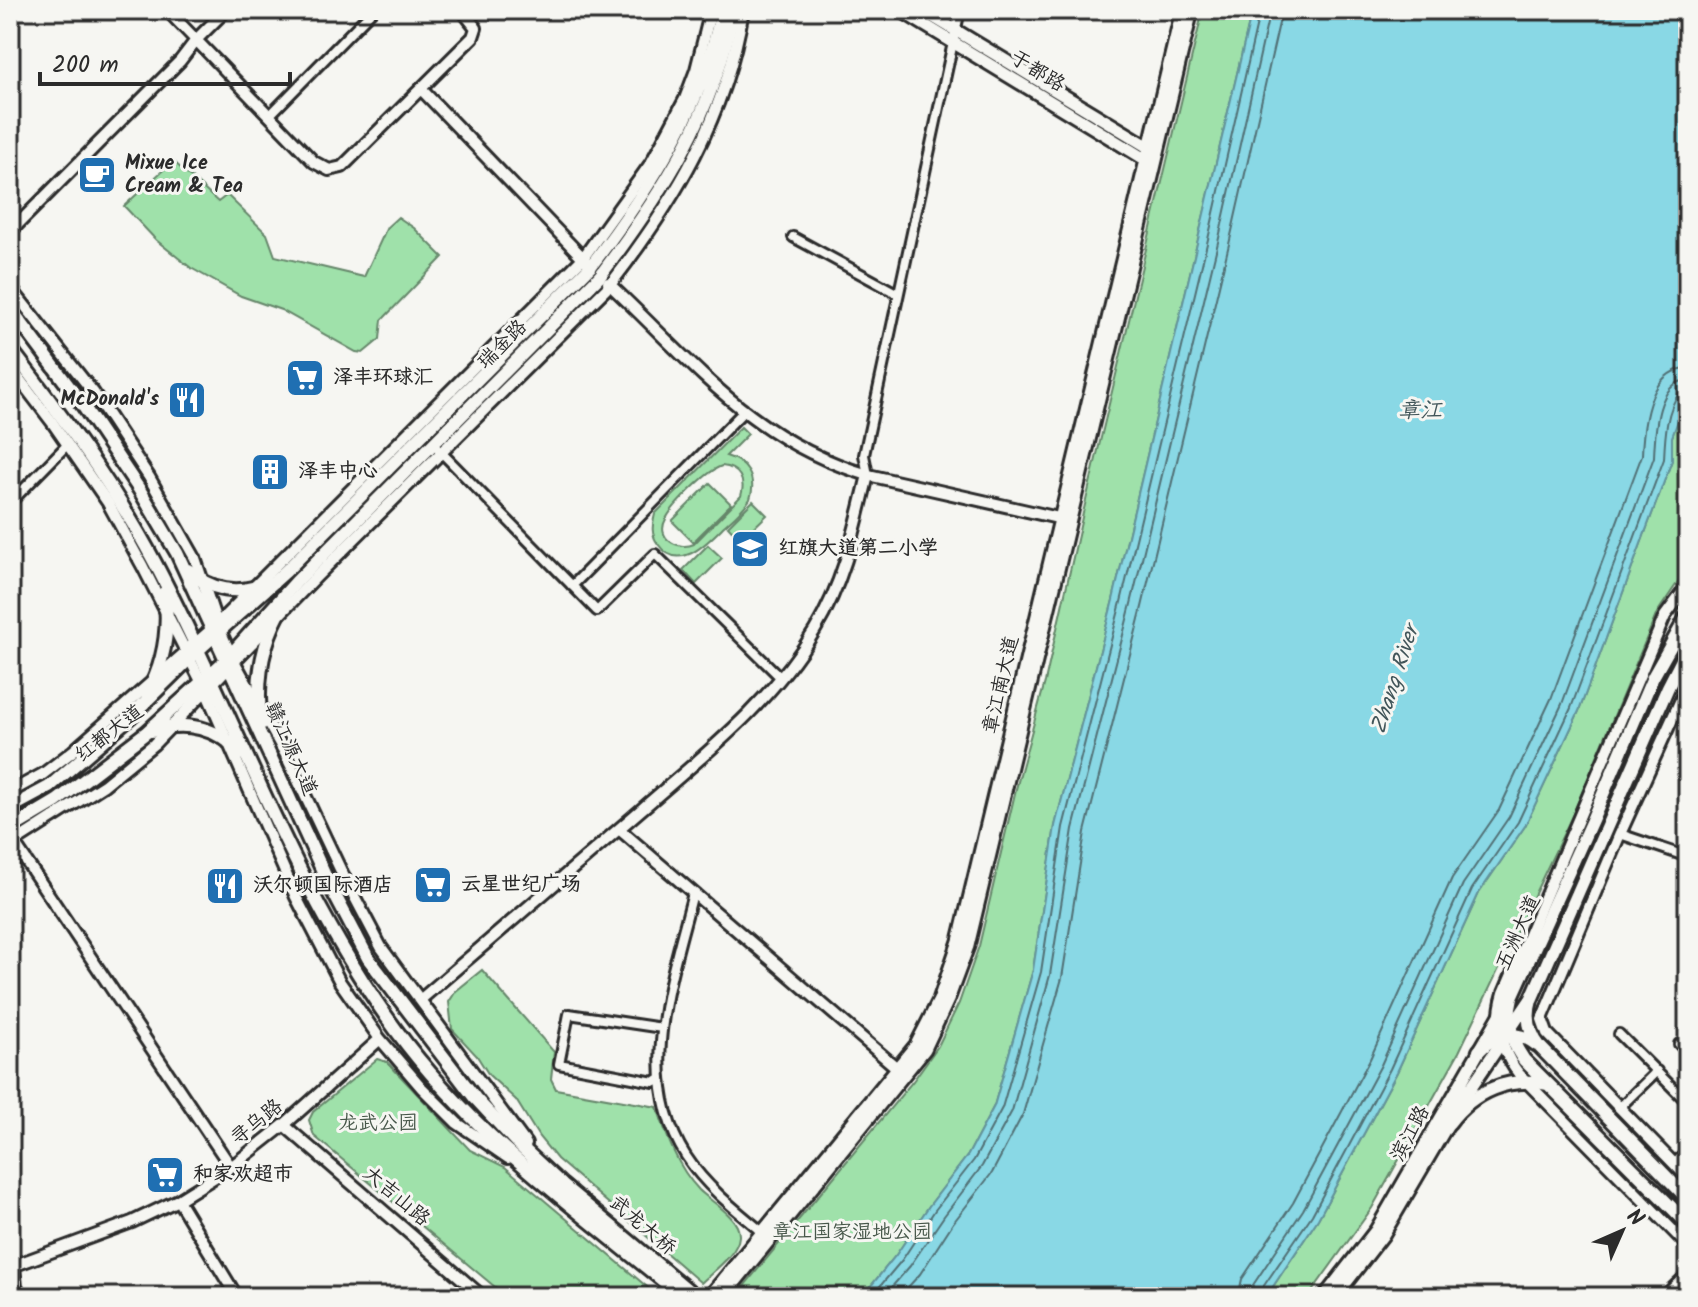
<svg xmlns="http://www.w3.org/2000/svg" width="1698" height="1307" font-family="Kalam,'LXGW WenKai TC',sans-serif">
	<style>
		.green { fill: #9fe1aa; stroke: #65866a; stroke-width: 2; fill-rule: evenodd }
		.water { fill: #89d8e5; stroke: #63939b; stroke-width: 2 }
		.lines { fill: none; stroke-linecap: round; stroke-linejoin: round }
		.shore { stroke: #517075; stroke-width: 2 }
		.minor-casing { stroke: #2b2b2b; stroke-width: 14 }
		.tertiary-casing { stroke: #2b2b2b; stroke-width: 16 }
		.secondary-casing { stroke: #2b2b2b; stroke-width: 17 }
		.primary-casing { stroke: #2b2b2b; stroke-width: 18 }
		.minor { stroke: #f6f6f2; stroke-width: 8 }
		.tertiary { stroke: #f6f6f2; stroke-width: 10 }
		.secondary { stroke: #f6f6f2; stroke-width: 11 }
		.primary { stroke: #f6f6f2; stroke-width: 12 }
		.labels { text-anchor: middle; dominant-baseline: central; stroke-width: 6; stroke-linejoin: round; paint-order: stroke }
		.street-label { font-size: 20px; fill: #2b2b2b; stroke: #f6f6f2 }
		.poi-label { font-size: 20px; font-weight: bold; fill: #2b2b2b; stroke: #f6f6f2; text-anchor: start }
		.park-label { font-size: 20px; fill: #48584b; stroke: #f6f6f2 }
		.water-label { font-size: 22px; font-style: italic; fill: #42565a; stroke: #f6f6f2 }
	</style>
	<rect width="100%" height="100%" fill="#f6f6f2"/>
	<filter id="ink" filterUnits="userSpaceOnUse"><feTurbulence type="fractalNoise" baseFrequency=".0125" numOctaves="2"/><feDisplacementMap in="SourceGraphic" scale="16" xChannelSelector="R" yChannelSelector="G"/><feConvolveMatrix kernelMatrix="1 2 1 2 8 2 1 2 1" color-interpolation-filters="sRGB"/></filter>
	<g filter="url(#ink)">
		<path class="green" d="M 1203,10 L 1252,10 L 1113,600 L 1055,826 L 1033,970 L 994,1106 L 968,1155 L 929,1206 L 896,1255 L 862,1297 L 735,1297 L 913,1081 L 938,1046 L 959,1003 L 979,946 L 1016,789 L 1045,682 L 1083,513 Z
			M 173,161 L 218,202 L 227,195 L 267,234 L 275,256 L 364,277 L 387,227 L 398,217 L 414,228 L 443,257 L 382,320 L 380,339 L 363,353 L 356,352 L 281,310 L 241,296 L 191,268 L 156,240 L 124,206 Z
			M 1688,393 L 1688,567 L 1657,613 L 1573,814 L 1459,1052 L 1372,1208 L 1308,1297 L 1266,1297 L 1318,1219 L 1397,1072 L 1479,893 L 1525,826 L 1579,711 L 1672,460 L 1672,437 Z
			M 741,427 L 748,434 L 726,456 C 747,462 757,478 750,499 C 743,510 733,518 724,526 C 707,543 679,574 658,544 C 651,535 652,525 655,514 ZM 722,466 C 739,468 746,480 741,496 L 694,544 C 678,551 655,538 666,519 C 673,505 708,470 722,466 Z
			M 710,483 L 731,504 L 693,542 L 672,521 Z
			M 753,501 L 767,515 L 741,540 L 728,526 Z
			M 708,545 L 722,558 L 696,584 L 683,570 Z
			M 482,970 L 554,1052 L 551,1079 L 556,1089 L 657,1107 C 667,1137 677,1167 699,1190 C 711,1202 740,1217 739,1236 C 738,1254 713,1271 701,1283 L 557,1159 L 539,1137 L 516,1100 L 489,1075 L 477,1056 L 452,1029 L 449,1002 L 456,991 Z
			M 377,1059 L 387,1062 L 470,1150 L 505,1167 L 659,1297 L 507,1297 L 314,1136 L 309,1120 L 313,1112 Z"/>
		<path class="water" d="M 1252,10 L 1688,10 L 1688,393 L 1672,437 L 1672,460 L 1579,711 L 1525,826 L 1479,893 L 1397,1072 L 1318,1219 L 1266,1297 L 862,1297 L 896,1255 L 929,1206 L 968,1155 L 994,1106 L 1033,970 L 1055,826 L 1113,600 Z"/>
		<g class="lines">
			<path class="shore" d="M 871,1297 L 902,1260 L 935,1210 L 974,1160 L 1002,1108 L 1041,972 L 1063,827 L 1121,602 L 1209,235 L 1260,10
				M 883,1297 L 910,1266 L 944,1216 L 982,1166 L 1012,1111 L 1050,975 L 1073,829 L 1131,604 L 1219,238 L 1270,10
				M 899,1297 L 920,1274 L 953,1223 L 992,1173 L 1023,1114 L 1062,978 L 1085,832 L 1142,607 L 1230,240 L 1282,10
				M 1238,1297 L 1242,1279 L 1293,1203 L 1370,1059 L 1452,878 L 1499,810 L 1551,699 L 1642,455 C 1643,425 1648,370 1688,368
				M 1250,1297 L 1253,1285 L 1303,1210 L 1381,1065 L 1463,884 L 1509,817 L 1562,704 L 1654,457 C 1655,434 1656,382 1688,380
				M 1260,1297 L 1261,1290 L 1312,1215 L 1390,1069 L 1472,889 L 1518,822 L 1571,708 L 1664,459 C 1665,437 1666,410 1680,392 L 1688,390"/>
			<g class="minor-casing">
				<path id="minor" d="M 269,116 L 373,10
					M 793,237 L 898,294
					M 439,450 L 597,611 L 655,554 L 781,678
					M 868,475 L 864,455 L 960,10
					M 10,503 L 68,444
					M 572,586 L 743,412
					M 1620,834 L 1688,857
					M 693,893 C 672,976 635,1077 686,1156 C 706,1187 737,1211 765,1234
					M 1619,1034 L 1688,1103
					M 1679,1044 L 1688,1053
					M 660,1078 L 654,1082 L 559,1064 L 569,1014 L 662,1028
					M 1619,1108 L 1657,1071
					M 1674,1164 L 1688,1151"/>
			</g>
			<g class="tertiary-casing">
				<path id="tertiary" d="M 167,10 L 314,162 L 329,170 L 342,167 L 473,37 L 476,28 L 462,10
					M 421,89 L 586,261
					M 10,232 L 180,61 L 196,40 L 226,10
					M 608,283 C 693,362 751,441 868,475 L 1067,520
					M 10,287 L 93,392 L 149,477 L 195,558 L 217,624 L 234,661 L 285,753 L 341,871 L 381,947 L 526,1144
					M 10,367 L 52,422 L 108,503 L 143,567 L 205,689 L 296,897 L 340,982 L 380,1039 L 422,1088 L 457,1123 L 508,1158
					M 1688,585 L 1665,616 L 1504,993 C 1495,1023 1500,1050 1519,1074 L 1688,1246
					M 1688,684 L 1620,834 L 1542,1019 L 1547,1033 L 1688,1178
					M 10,792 L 43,774 L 73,751 L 213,628 L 583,258 L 651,163 L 685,99 L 696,70 L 711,10
					M 619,829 L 897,1068
					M 14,843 L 231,1167
					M 10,845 L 104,785 L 154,744 L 317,576 L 610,285 C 675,201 726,117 743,10
					M 420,1000 C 494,936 568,873 642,809 C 704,755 772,702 815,630 C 844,582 855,529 868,475
					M 284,1125 L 483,1297
					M 178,1200 L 237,1297
					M 14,1266 L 17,1297
					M 10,1267 L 132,1222 L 178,1200 L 231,1167 L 284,1125 L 380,1039
					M 1664,1297 L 1688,1274"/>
			</g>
			<g class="secondary-casing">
				<path id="secondary" d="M 900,10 L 1148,161
					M 922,10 L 1154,150
					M 709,1297 L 916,1045 L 939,1000 L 959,941 L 1182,10
					M 723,1297 L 925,1049 L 948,1000 L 968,946 L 1192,10
					M 1324,1297 L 1376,1230 L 1511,996
					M 1335,1297 L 1383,1235 L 1461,1102 L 1530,1000"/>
			</g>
			<g class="primary-casing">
				<path id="primary" d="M 10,308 L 82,404 L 139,489 L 177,553 L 327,880 L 368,958 L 475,1098 L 517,1143 L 562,1185 L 696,1297
					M 10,348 C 62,416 115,487 155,563 C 237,718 292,888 396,1030 C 473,1136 583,1214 683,1297
					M 188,570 C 210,591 239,596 267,583
					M 1688,615 L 1653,677 L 1592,820 L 1512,997 C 1506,1021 1510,1041 1524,1060 L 1688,1224
					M 1688,648 L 1668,687 L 1531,1000 C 1526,1017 1528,1032 1540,1047 L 1688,1199
					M 147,694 C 165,662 170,629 165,592
					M 261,724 C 255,681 262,640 285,603
					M 151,731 C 185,719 218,728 243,754
					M 10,808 L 49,787 L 130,717 L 197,651 L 286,571 L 591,266 C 650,188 703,107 722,10
					M 10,829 L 57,801 L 147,732 L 226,660 L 296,582 L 600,276 C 663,192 714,115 733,10
					M 1479,1051 C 1495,1032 1518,1030 1537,1045
					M 1449,1123 C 1473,1091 1509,1076 1548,1084"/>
			</g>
			<use href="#minor" class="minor"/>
			<use href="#tertiary" class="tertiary"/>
			<use href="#secondary" class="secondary"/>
			<use href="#primary" class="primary"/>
		</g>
	</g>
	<defs>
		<g id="cafe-square" transform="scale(2)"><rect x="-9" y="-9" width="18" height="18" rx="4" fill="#1f6fb2" stroke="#f6f6f2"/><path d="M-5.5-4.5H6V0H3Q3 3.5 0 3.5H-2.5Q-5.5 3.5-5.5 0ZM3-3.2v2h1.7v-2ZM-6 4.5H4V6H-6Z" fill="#fff"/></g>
		<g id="supermarket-square" transform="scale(2)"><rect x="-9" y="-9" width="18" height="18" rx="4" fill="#1f6fb2" stroke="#f6f6f2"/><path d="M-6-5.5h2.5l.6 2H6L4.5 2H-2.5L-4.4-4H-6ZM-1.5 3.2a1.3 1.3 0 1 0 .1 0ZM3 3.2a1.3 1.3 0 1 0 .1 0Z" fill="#fff"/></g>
		<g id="restaurant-square" transform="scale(2)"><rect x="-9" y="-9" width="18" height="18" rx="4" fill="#1f6fb2" stroke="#f6f6f2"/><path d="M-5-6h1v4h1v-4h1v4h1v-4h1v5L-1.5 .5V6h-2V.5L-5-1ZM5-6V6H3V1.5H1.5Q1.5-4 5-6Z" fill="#fff"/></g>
		<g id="building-square" transform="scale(2)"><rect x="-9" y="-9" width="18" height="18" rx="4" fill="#1f6fb2" stroke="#f6f6f2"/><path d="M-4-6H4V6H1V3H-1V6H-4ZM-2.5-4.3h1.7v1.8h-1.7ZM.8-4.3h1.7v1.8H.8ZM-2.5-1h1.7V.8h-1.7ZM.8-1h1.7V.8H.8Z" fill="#fff"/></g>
		<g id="school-square" transform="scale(2)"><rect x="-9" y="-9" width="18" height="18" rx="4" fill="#1f6fb2" stroke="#f6f6f2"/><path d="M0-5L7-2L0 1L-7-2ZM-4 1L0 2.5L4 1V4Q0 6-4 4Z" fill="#fff"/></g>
	</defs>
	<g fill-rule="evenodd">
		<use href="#cafe-square" x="97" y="175"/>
		<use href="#supermarket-square" x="305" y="378"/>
		<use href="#restaurant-square" x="187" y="400"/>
		<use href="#building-square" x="270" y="472"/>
		<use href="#school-square" x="750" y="549"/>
		<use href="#supermarket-square" x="433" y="885"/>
		<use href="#restaurant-square" x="225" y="886"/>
		<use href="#supermarket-square" x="165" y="1175"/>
	</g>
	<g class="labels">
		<g class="street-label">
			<text transform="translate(1037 72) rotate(31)">于都路</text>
			<text transform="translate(503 345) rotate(-45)">瑞金路</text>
			<text transform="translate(1002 685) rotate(-77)">章江南大道</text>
			<text transform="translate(110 734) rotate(-38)">红都大道</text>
			<text transform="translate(290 749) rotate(66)">赣江源大道</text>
			<text transform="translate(1519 933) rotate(-66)">五洲大道</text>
			<text transform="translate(257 1123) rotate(-39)">寻乌路</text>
			<text transform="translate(1411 1134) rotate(-62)">滨江路</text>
			<text transform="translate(396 1197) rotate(40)">大吉山路</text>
			<text transform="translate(642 1226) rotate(40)">武龙大桥</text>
		</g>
		<g class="poi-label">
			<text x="125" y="164">Mixue Ice<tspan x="125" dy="23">Cream &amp; Tea</tspan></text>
			<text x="333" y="378">泽丰环球汇</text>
			<text x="159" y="400" text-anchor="end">McDonald's</text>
			<text x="298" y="472">泽丰中心</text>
			<text x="778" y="549">红旗大道第二小学</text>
			<text x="461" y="885">云星世纪广场</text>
			<text x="253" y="886">沃尔顿国际酒店</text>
			<text x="193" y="1175">和家欢超市</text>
		</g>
		<g class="park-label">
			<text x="378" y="1124">龙武公园</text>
			<text x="852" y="1233">章江国家湿地公园</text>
		</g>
		<g class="water-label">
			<text x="1420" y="411">章江</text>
			<text transform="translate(1396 680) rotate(-72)">Zhang River</text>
		</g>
	</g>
	<rect width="1698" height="1307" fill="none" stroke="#f6f6f2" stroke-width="40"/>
	<rect x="20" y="20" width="1658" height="1267" fill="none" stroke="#2b2b2b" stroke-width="3" filter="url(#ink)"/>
	<g transform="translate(1622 1231) rotate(45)" stroke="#f6f6f2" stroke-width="6" paint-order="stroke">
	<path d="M0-6L14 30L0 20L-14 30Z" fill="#2b2b2b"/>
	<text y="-12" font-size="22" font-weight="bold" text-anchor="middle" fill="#2b2b2b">N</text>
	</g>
	<path d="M40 72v12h250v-12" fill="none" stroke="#2b2b2b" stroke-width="4"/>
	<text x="52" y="72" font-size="24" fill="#2b2b2b" stroke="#f6f6f2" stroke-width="6" paint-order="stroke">200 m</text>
</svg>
